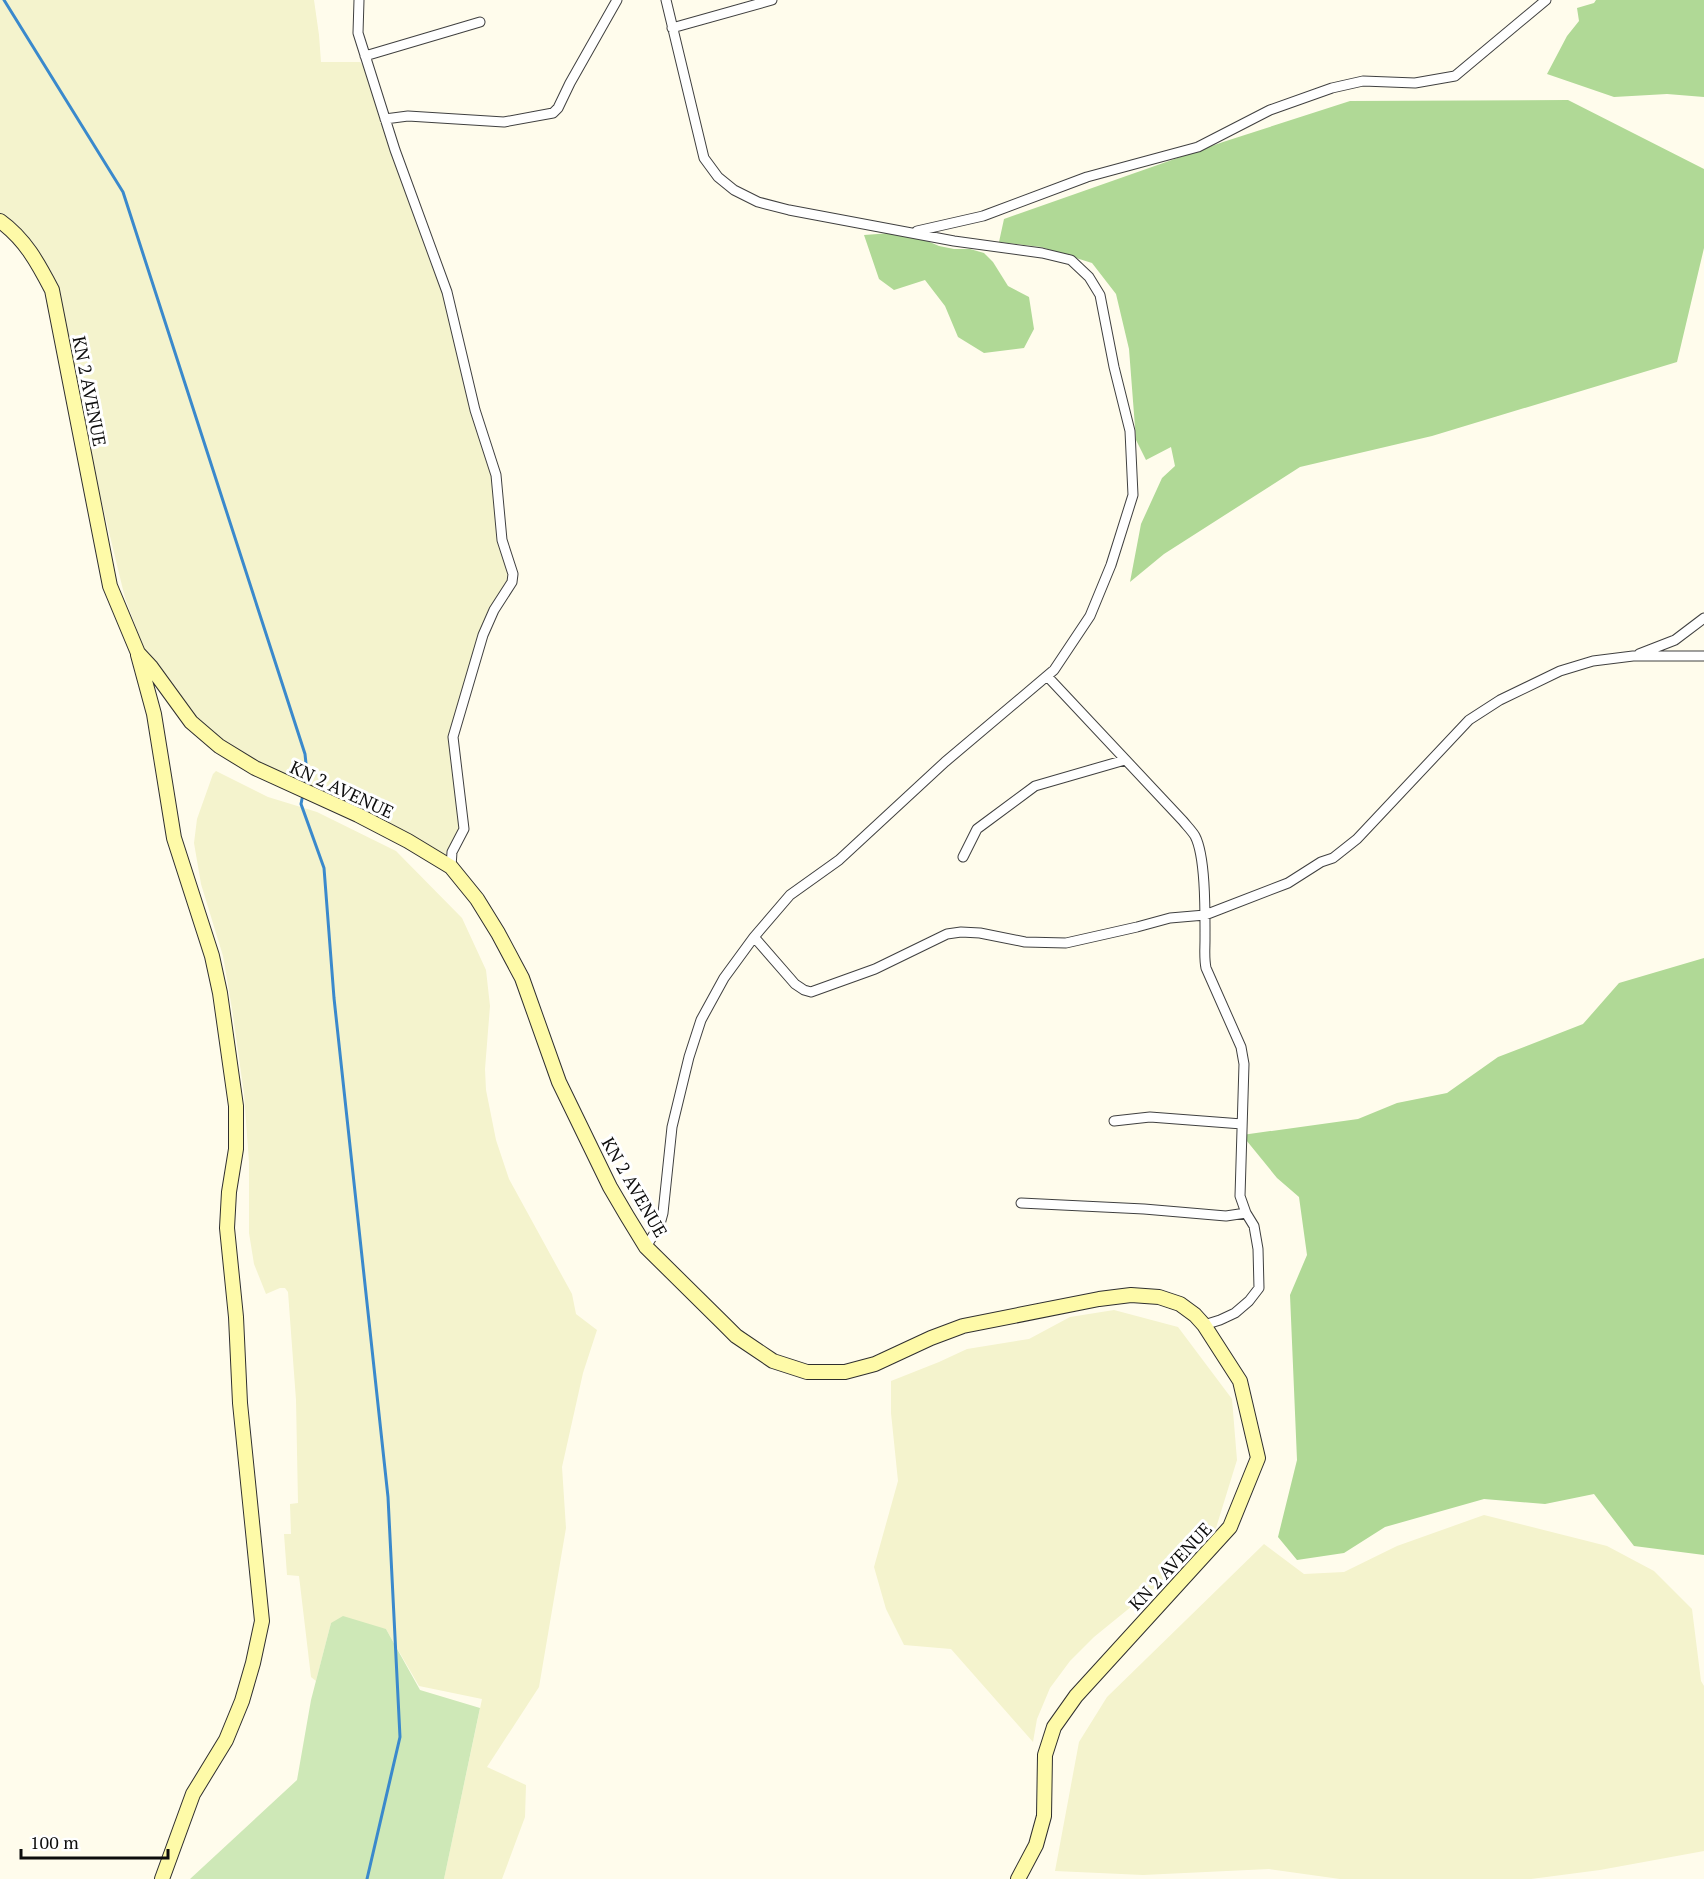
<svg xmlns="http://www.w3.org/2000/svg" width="1704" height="1879" font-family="'PT Serif',serif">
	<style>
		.farmland { fill: #f4f3cd }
		.green { fill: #cee8b7 }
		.forest { fill: #b0d996 }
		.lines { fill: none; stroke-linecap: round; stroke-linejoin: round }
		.stream { stroke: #3a89cc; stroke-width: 3 }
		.street-casing { stroke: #404040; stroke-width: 11 }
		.secondary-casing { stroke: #2f2f2f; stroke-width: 16 }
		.street { stroke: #fff; stroke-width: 9 }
		.secondary { stroke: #fefaa8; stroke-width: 14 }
		.labels { text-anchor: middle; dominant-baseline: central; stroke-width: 6; stroke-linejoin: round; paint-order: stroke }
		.street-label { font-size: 18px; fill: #0d0d0d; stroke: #fff }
	</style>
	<rect width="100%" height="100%" fill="#fffcec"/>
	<path class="farmland" d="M 0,0 L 314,0 L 319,35 L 321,62 L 360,62 L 370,72 L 434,256 L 498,497 L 512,582 L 494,610 L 454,745 L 464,829 L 441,862 L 243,761 L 191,722 L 151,667 L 125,598 L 61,334 L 41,267 L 0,213 Z
		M 216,771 L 268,797 L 317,812 L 396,851 L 462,918 L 486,970 L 490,1006 L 485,1069 L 486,1090 L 496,1140 L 509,1179 L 572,1294 L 576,1314 L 597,1330 L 583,1373 L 562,1467 L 566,1528 L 539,1687 L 487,1767 L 526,1785 L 525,1817 L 502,1879 L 444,1879 L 482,1699 L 419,1686 L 386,1629 L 331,1623 L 316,1681 L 311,1677 L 299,1576 L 287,1575 L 284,1534 L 291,1534 L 290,1504 L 298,1503 L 296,1400 L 288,1292 L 285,1288 L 280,1288 L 266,1294 L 254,1264 L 249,1233 L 249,1162 L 244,1094 L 232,1009 L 223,956 L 201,884 L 194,843 L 197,819 L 213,774 Z
		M 1114,1310 L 1178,1327 L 1232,1399 L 1237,1460 L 1216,1528 L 1175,1571 L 1094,1637 L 1070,1661 L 1050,1688 L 1037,1719 L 1033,1742 L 951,1649 L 904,1645 L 886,1609 L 874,1567 L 898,1481 L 891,1413 L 891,1381 L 939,1362 L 967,1349 L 1029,1339 L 1070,1317 Z
		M 1484,1515 L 1607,1546 L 1654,1571 L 1692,1609 L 1701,1681 L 1704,1686 L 1704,1851 L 1600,1870 L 1531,1879 L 1340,1879 L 1269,1869 L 1143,1875 L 1055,1871 L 1079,1742 L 1107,1697 L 1264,1544 L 1304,1574 L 1344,1572 L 1397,1546 Z"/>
	<path class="green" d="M 343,1616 L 386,1629 L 420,1690 L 480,1708 L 444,1879 L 190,1879 L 297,1780 L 311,1700 L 331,1623 Z"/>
	<path class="forest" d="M 1596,0 L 1704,0 L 1704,97 L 1667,94 L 1614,97 L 1547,74 L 1567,36 L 1579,21 L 1577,8 L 1594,3 Z
		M 1568,100 L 1704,169 L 1704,248 L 1677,362 L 1432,436 L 1300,467 L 1164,554 L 1130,582 L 1141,524 L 1162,478 L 1175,466 L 1171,447 L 1146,460 L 1136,440 L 1129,349 L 1116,294 L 1092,263 L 1041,247 L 999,242 L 1004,219 L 1223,142 L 1350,101 Z
		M 892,233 L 925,240 L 939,246 L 954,249 L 970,249 L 984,253 L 993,262 L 1008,286 L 1029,297 L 1034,329 L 1024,348 L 984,353 L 958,337 L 945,306 L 925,280 L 894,290 L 879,279 L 864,235 Z
		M 1704,958 L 1704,1555 L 1634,1546 L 1594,1494 L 1545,1504 L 1484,1499 L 1385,1527 L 1344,1553 L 1297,1560 L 1278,1537 L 1297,1460 L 1290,1295 L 1307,1255 L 1299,1197 L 1277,1178 L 1242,1135 L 1358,1119 L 1397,1103 L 1447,1093 L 1498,1057 L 1583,1024 L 1619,983 Z"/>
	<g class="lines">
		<path class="stream" d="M 4,0 L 123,192 L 305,754 L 307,773 L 306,781
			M 302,799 L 301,804 L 324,868 L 334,998 L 388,1497 L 400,1737 L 367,1879"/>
		<g class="street-casing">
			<path id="street" d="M 359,0 L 358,33 L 395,150 L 447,292 L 475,410 L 496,475 L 502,540 L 513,574 L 512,582 L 494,610 L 483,635 L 453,737 L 464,829 L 452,852 L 451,867
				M 672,28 L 772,0
				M 365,56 L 480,22
				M 385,119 L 408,116 L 504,122 L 553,113 L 558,108 L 570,83 L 617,0
				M 917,231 L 983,216 L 1087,177 L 1198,147 L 1270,110 L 1332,88 L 1363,81 L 1415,83 L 1455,76 L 1546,0
				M 1639,654 L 1675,640 L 1704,618
				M 1047,676 L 1183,821 C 1187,826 1192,831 1195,836 C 1206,857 1205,915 1205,940 C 1205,950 1204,958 1206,968 L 1241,1047 L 1244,1064 L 1240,1196 L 1246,1213 L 1254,1226 L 1258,1249 L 1259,1288 L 1249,1301 L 1235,1313 L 1220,1320 L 1204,1325
				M 963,857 L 977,829 L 1035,786 L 1125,760
				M 754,937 L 795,984 L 804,990 L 811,992 L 875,969 L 947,934 L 961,932 L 980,933 L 1025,942 L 1066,943 L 1137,927 L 1170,918 L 1205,915 L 1288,883 L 1321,862 L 1333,858 L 1357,839 L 1469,720 L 1500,700 L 1560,671 L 1593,661 L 1633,656 L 1704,656
				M 1114,1121 L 1150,1117 L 1242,1124
				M 1021,1203 L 1144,1209 L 1226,1216 L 1246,1213
				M 646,1247 L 660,1224 L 663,1213 L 672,1127 L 689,1057 L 701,1020 L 724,978 L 754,937 L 790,895 L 839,860 L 945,762 L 1054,670 L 1090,616 L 1111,565 L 1133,495 L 1130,431 L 1114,367 L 1100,295 L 1089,277 L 1071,260 L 1042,253 L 954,241 L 789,210 L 758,202 L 734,190 L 718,177 L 704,158 L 666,0"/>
		</g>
		<g class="secondary-casing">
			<path id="secondary" d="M 0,221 C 25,239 38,263 52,290 L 110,586 L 138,653 L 151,667 L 191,722 L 219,746 L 255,768 L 358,815 L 408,841 L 451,867 L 477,899 L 498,933 L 522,978 L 559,1082 L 610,1187 L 627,1216 L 646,1247 L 724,1324 L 736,1336 L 773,1361 L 807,1372 L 845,1372 L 875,1364 L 931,1338 L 963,1326 L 1099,1299 L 1131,1295 L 1159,1297 L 1180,1304 L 1195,1315 L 1204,1325 L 1240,1381 L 1258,1458 L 1230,1527 L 1076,1696 L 1054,1727 L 1045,1755 L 1044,1816 L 1036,1845 L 1018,1879
				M 138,655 L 154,714 L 174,838 L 212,956 L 220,993 L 236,1106 L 236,1149 L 229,1192 L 227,1228 L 236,1317 L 240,1403 L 262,1621 L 253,1663 L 242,1701 L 226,1740 L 193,1794 L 162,1879"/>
		</g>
		<use href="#street" class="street"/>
		<use href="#secondary" class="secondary"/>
	</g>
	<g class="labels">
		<g class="street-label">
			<text transform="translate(90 391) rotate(79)">KN 2 AVENUE</text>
			<text transform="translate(342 789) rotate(25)">KN 2 AVENUE</text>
			<text transform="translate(635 1187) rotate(60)">KN 2 AVENUE</text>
			<text transform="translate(1170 1566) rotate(-47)">KN 2 AVENUE</text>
		</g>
	</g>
	<path d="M21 1849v9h147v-9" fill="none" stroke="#0d0d0d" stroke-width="3"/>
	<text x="30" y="1849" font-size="18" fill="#0d0d0d" stroke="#ffffff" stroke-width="4.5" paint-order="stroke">100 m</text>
</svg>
